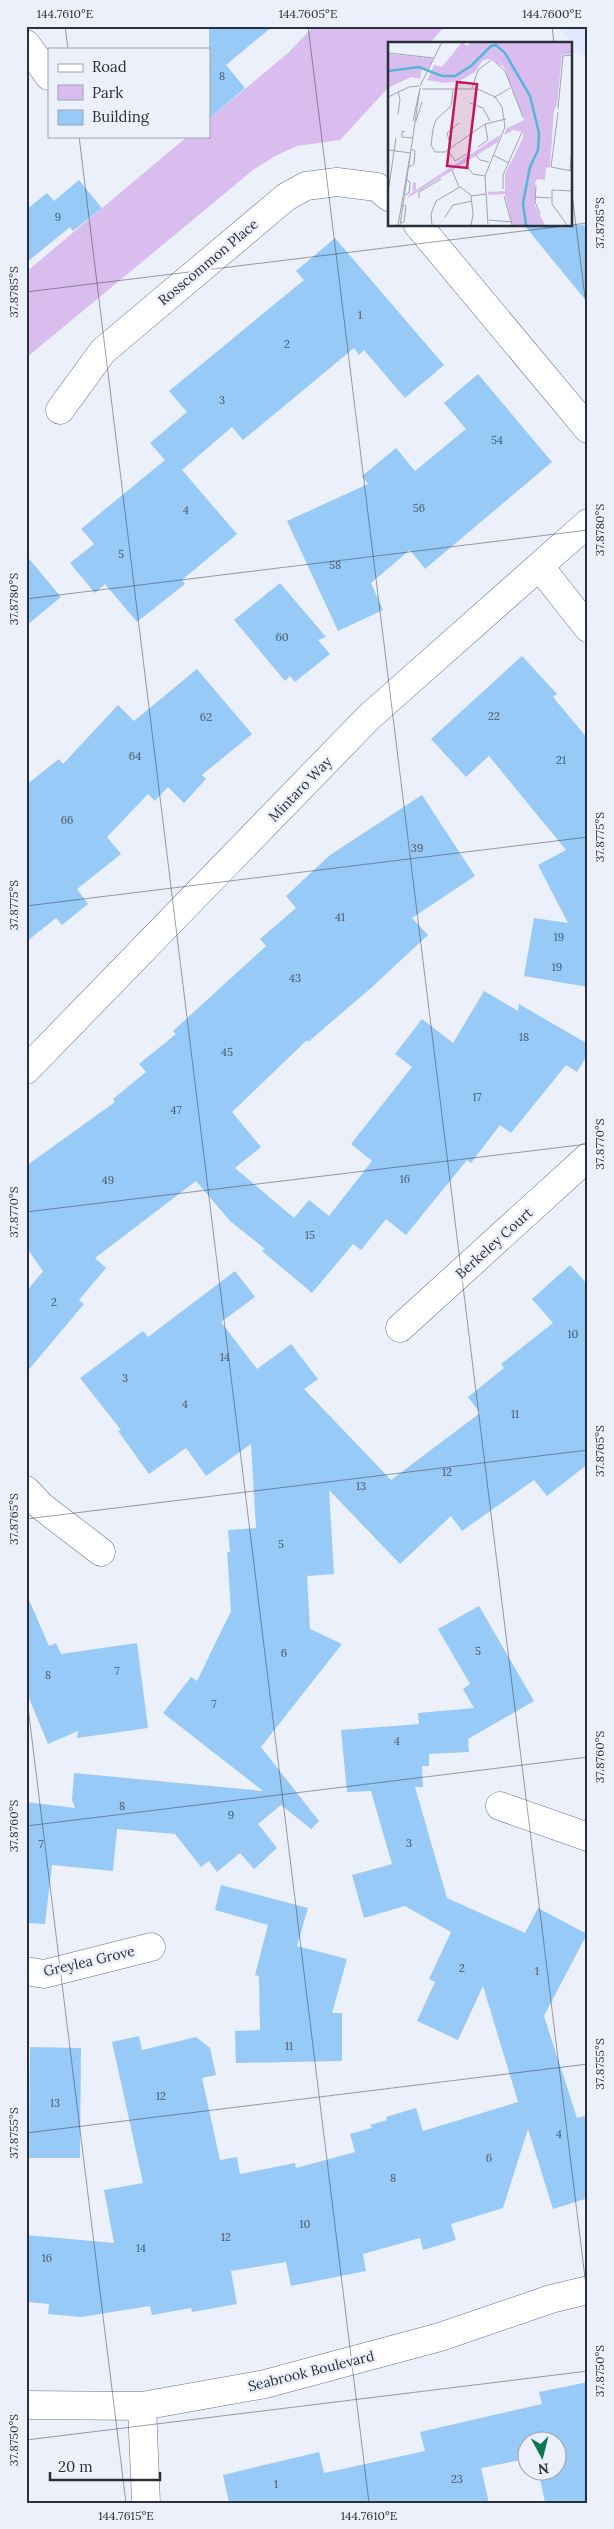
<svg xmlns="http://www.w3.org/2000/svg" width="614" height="2529" font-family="Lora,serif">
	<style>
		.built { fill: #e0e9fe }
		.green { fill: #d8bdee }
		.building { fill: #98caf7 }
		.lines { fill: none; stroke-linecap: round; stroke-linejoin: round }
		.minor-casing { stroke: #677189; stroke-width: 29 }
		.minor { stroke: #fff; stroke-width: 28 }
		.ticks { fill: none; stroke: #2b2f39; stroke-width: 1; stroke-opacity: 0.45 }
		.labels { text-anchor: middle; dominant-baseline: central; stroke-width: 5; stroke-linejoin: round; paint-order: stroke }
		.number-label { font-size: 11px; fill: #465668 }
		.street-label { font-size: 14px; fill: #2b2f39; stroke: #ebf0fb }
		.inset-river { fill: none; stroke: #56b5d8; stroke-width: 2.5 }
		.inset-road { fill: none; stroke: #9ea3ad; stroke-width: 1 }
		.view { fill: #c2185b; fill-opacity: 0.15; stroke: #c2185b; stroke-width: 2.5 }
		.inset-edge { fill: none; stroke: #2b2f39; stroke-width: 2.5 }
		.neatline { fill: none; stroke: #2b2f39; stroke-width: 2 }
		.ticks-label { font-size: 12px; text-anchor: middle; fill: #2b2f39 }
	</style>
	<rect width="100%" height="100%" fill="#ebf0fb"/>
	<path class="built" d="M 558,26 L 588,26 L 588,62 L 568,39 Z"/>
	<path class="green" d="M 314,26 L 445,26 L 429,44 L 389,44 L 389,87 L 340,140 L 297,146 L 275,156 L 253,170 L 26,358 L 26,272 L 188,136 L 209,136 L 209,119 L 288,53 Z"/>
	<path class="building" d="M 209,26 L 273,26 L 226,65 L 245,88 L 209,119 Z
		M 79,180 L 102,208 L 73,231 L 70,227 L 26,263 L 26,210 L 47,193 L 54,201 Z
		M 524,225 L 588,225 L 588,303 Z
		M 335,238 L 444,365 L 405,398 L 364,350 L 359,355 L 354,348 L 243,440 L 232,427 L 182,470 L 237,534 L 182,580 L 185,584 L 137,622 L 105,584 L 95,593 L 70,563 L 94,544 L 81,529 L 165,460 L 150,443 L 187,412 L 169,391 L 304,280 L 296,271 Z
		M 478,374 L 552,462 L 425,569 L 410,550 L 371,583 L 383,610 L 338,631 L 287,521 L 368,484 L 362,476 L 396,448 L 415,471 L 466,429 L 444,403 Z
		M 26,555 L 61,597 L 26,626 Z
		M 280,583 L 326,637 L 318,640 L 330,654 L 295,682 L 290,676 L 285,681 L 234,620 Z
		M 522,656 L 557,694 L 553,697 L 588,739 L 588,987 L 524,976 L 534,918 L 568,923 L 538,865 L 566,850 L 489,756 L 466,777 L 431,739 Z
		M 197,669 L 252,734 L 202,775 L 206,779 L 184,803 L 168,787 L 155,801 L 148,794 L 107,837 L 121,854 L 77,889 L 88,904 L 62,925 L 56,918 L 26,942 L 26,785 L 59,759 L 63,764 L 118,705 L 134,721 Z
		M 422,795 L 475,876 L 412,918 L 428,935 L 371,988 L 308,1042 L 307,1040 L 232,1112 L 261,1147 L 235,1168 L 294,1218 L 309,1200 L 329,1216 L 372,1161 L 351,1144 L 412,1067 L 395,1054 L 422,1019 L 453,1043 L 484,991 L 518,1011 L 519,1004 L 588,1044 L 588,1054 L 577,1072 L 566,1065 L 511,1133 L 500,1125 L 471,1163 L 467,1160 L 406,1235 L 386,1219 L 361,1250 L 353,1244 L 312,1293 L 262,1251 L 265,1249 L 230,1221 L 196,1181 L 95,1258 L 106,1268 L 79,1300 L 84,1304 L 26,1373 L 26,1292 L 43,1271 L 26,1247 L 26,1166 L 115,1102 L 113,1099 L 146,1072 L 139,1064 L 176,1034 L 173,1031 L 266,946 L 260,939 L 296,908 L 286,896 L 330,855 Z
		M 570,1265 L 588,1285 L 588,1464 L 547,1496 L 534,1480 L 462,1531 L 451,1516 L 400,1564 L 329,1490 L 334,1574 L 307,1576 L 310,1629 L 342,1644 L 261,1747 L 319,1821 L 311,1829 L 281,1805 L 258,1824 L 277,1848 L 254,1869 L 240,1853 L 217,1872 L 209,1861 L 201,1867 L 175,1834 L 117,1829 L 113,1871 L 52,1865 L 45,1924 L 26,1923 L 26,1802 L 75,1808 L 72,1800 L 74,1773 L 263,1791 L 163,1713 L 191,1677 L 197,1681 L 231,1611 L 227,1552 L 230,1552 L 228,1530 L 256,1528 L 251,1444 L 206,1476 L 186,1448 L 149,1474 L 118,1431 L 121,1430 L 80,1378 L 143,1331 L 148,1337 L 235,1271 L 255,1297 L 221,1322 L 257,1369 L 291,1344 L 318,1379 L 304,1389 L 391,1480 L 480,1413 L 468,1397 L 504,1368 L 501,1364 L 553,1323 L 532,1299 Z
		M 26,1593 L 49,1646 L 56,1643 L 61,1654 L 137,1643 L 148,1728 L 77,1738 L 78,1731 L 48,1744 L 26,1691 Z
		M 479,1606 L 534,1701 L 468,1739 L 469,1752 L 429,1754 L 429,1766 L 422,1766 L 423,1787 L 415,1787 L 447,1898 L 525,1933 L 538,1908 L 587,1934 L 544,2016 L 577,2118 L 588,2115 L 588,2198 L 553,2209 L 528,2129 L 503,2208 L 451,2224 L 456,2240 L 423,2250 L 420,2238 L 363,2254 L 366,2271 L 291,2286 L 286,2262 L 231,2271 L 237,2304 L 192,2312 L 191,2308 L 152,2315 L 150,2306 L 81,2317 L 48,2314 L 49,2304 L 26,2302 L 26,2235 L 114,2243 L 104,2190 L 143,2183 L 112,2042 L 139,2036 L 142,2050 L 196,2037 L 210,2048 L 216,2075 L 202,2078 L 220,2160 L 237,2157 L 240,2174 L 295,2163 L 296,2168 L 355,2152 L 350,2134 L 372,2128 L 370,2125 L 387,2120 L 386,2117 L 416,2108 L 423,2131 L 518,2102 L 483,1986 L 458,2040 L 417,2021 L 435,1982 L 429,1979 L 451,1932 L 405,1906 L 364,1918 L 352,1875 L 392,1864 L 371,1791 L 347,1792 L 341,1730 L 419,1724 L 418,1713 L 474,1708 L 463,1689 L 470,1684 L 438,1629 Z
		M 221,1885 L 308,1908 L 297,1946 L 347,1959 L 332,2013 L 342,2013 L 342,2061 L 236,2063 L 235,2031 L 260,2030 L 259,1976 L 255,1975 L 268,1925 L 215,1910 Z
		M 30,2047 L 81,2048 L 80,2158 L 29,2158 Z
		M 588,2382 L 588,2503 L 545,2503 L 539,2472 L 556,2472 L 556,2442 L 526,2442 L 526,2459 L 481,2468 L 489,2503 L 229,2503 L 223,2475 L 319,2452 L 324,2473 L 425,2451 L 420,2432 L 542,2404 L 539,2392 Z"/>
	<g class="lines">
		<g class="minor-casing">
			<path id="minor" d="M 26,44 L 49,76
				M 418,225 L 588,429
				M 60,410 L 103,351 L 286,197 L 306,186 L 337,182 L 377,187 L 389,197
				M 540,567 L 588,628
				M 26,1070 L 369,717 L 588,523
				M 400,1328 L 588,1157
				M 26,1490 L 41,1506 L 101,1552
				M 500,1806 L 588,1837
				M 26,1971 L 44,1974 L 151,1947
				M 26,2405 L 142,2406 L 265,2384 L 440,2337 L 551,2299 L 588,2290
				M 142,2406 L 146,2503"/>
		</g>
		<use href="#minor" class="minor"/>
	</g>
	<path class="ticks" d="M 65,26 L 68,49M 308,26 L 588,2302M 552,26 L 554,44M 79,136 L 369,2503M 570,178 L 588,321M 26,292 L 588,223M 26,599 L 588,530M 26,906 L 588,837M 26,1212 L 588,1144M 26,1519 L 588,1450M 26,1691 L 126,2503M 26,1826 L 588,1757M 26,2133 L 588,2064M 26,2440 L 588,2371"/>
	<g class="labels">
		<g class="number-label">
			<text x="222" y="76">8</text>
			<text x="58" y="217">9</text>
			<text x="360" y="315">1</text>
			<text x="287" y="344">2</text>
			<text x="222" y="400">3</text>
			<text x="497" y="440">54</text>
			<text x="419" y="508">56</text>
			<text x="186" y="510">4</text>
			<text x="121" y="554">5</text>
			<text x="335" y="565">58</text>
			<text x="282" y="637">60</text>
			<text x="494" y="716">22</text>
			<text x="206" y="717">62</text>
			<text x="135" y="756">64</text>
			<text x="561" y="760">21</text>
			<text x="67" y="820">66</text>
			<text x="417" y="848">39</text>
			<text x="340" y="917">41</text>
			<text x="559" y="937">19</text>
			<text x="557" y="967">19</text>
			<text x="295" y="978">43</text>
			<text x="524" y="1037">18</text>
			<text x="227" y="1052">45</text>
			<text x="477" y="1097">17</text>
			<text x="176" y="1110">47</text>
			<text x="405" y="1179">16</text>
			<text x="108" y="1180">49</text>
			<text x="310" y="1235">15</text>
			<text x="54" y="1302">2</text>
			<text x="573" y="1334">10</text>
			<text x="225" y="1357">14</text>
			<text x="125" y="1378">3</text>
			<text x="185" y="1404">4</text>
			<text x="515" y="1414">11</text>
			<text x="447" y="1472">12</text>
			<text x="361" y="1486">13</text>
			<text x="281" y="1544">5</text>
			<text x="478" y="1651">5</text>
			<text x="284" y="1653">6</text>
			<text x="117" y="1671">7</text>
			<text x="48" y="1675">8</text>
			<text x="214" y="1704">7</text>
			<text x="397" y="1741">4</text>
			<text x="122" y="1806">8</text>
			<text x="231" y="1815">9</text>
			<text x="409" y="1843">3</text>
			<text x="41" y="1844">7</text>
			<text x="462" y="1968">2</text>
			<text x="537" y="1971">1</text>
			<text x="289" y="2046">11</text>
			<text x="161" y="2096">12</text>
			<text x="55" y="2103">13</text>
			<text x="559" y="2134">4</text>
			<text x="489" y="2158">6</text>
			<text x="393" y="2178">8</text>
			<text x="305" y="2224">10</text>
			<text x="226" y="2237">12</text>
			<text x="141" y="2248">14</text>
			<text x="47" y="2258">16</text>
			<text x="457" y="2479">23</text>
			<text x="276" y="2484">1</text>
		</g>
		<g class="street-label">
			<text transform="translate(208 262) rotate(-40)">Rosscommon Place</text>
			<text transform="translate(300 789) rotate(-46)">Mintaro Way</text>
			<text transform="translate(494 1243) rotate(-42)">Berkeley Court</text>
			<text transform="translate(89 1961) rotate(-13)">Greylea Grove</text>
			<text transform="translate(311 2371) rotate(-14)">Seabrook Boulevard</text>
		</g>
	</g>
	<g transform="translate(388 42)">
		<rect width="184" height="184" fill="#ebf0fb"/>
		<path d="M 74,0 L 79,4 L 83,0 L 184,0 L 184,12 L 174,13 L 169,63 L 166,68 L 162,125 L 158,126 L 157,138 L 149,137 L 147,141 L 147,164 L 157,183 L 124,183 L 117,152 L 100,153 L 100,150 L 117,149 L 117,132 L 135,96 L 135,90 L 125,88 L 116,93 L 119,86 L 136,78 L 116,25 L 100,17 L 94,19 L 87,30 L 72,39 L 57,41 L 39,38 L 46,23 L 54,25 ZM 0,12 L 42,16 L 45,17 L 40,28 L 34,26 L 32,37 L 23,35 L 0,46 ZM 112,93 L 110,100 L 18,157 L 26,148 L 24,148 L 25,140 L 28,141 L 28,148 Z" fill="#d8bdee"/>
		<path class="inset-river" d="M 0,29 L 31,25 L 54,34 L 67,34 L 83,24 L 103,4 L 108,3 L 117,11 L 142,54 L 151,91 L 150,108 L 142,125 L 135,161 L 138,183"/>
		<path class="inset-road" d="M 0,11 L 46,16M 108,21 L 117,29 L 135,75M 32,44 L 54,0M 84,46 L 90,28 L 102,19M 35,47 L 90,47 L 107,55 L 114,65 L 117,85 L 97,134 L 100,183M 65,48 L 63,64 L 48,78 L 45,87 L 43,103 L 47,110 L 57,110 L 97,82 L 118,77M 10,50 L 12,57 L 10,72M 0,55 L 21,45 L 31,44M 107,55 L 122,46M 82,61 L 95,66 L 102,79M 170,67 L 175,14 L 184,13M 170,70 L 163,125 L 184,129M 25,79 L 31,51M 28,79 L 34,60M 17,90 L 14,89 L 14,95 L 25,96M 63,105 L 59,91 L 71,81M 90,105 L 100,98 L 97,82M 0,108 L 23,111M 60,108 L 67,119 L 79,112M 88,113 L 92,118 L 101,120M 105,113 L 121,121M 78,123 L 85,132 L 97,134M 21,125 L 26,122 L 27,109 L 23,107M 64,128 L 71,145M 182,129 L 184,106M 148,143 L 147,160 L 152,172M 1,144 L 8,96M 115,147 L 115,133 L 134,90M 17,153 L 21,151 L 22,141 L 19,137M 83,154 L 98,152M 116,154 L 124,183M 147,155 L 163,156M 31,156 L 31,150 L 53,137M 57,175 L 65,163 L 84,159M 101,178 L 124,180M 13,181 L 16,180 L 18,164 L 15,163M 10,183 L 22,114M 12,183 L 32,46M 44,183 L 43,172 L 48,159 L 72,145 L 83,153 L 85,173 L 83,183M 179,183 L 164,162 L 164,148 L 184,149"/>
		<path class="view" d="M 69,40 L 89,42 L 79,126 L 59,124 Z"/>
		<rect width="184" height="184" class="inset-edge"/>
	</g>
	<rect width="614" height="2529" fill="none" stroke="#ebf0fb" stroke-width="55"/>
	<rect x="48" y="48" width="162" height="90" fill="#ebf0fb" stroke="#9ea3ad"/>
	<rect x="58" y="64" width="25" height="8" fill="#ffffff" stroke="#9ea3ad"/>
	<text x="92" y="72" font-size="15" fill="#2b2f39">Road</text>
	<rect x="58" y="85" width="25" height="15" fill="#d8bdee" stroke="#9ea3ad"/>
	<text x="92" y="98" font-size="15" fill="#2b2f39">Park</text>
	<rect x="58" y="110" width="25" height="15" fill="#98caf7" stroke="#9ea3ad"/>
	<text x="92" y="122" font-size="15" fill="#2b2f39">Building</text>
	<g transform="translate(542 2456) rotate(173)"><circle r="24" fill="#ebf0fb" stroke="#9ea3ad"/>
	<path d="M0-4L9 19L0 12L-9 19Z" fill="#0d7953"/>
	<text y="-8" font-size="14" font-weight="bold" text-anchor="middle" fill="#2b2f39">N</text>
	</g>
	<path d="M50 2472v8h110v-8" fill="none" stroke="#2b2f39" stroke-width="2.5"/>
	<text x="58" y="2472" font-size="15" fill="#2b2f39" stroke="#ebf0fb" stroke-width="4" paint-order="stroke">20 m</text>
	<rect x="28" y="28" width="558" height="2474" class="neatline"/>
	<g class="ticks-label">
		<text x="65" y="18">144.7610°E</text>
		<text x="308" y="18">144.7605°E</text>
		<text x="552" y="18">144.7600°E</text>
		<text transform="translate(600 223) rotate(-90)" y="4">37.8785°S</text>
		<text transform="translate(14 292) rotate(-90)" y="4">37.8785°S</text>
		<text transform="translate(600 530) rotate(-90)" y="4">37.8780°S</text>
		<text transform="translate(14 599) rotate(-90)" y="4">37.8780°S</text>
		<text transform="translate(600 837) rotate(-90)" y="4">37.8775°S</text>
		<text transform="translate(14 905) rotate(-90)" y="4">37.8775°S</text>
		<text transform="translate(600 1144) rotate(-90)" y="4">37.8770°S</text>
		<text transform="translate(14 1212) rotate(-90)" y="4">37.8770°S</text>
		<text transform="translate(600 1451) rotate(-90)" y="4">37.8765°S</text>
		<text transform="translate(14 1519) rotate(-90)" y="4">37.8765°S</text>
		<text transform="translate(600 1757) rotate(-90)" y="4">37.8760°S</text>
		<text transform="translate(14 1826) rotate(-90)" y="4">37.8760°S</text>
		<text transform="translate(600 2064) rotate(-90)" y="4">37.8755°S</text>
		<text transform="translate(14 2133) rotate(-90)" y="4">37.8755°S</text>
		<text transform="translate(600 2371) rotate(-90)" y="4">37.8750°S</text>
		<text transform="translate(14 2440) rotate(-90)" y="4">37.8750°S</text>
		<text x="126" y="2520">144.7615°E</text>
		<text x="369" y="2520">144.7610°E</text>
	</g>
</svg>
